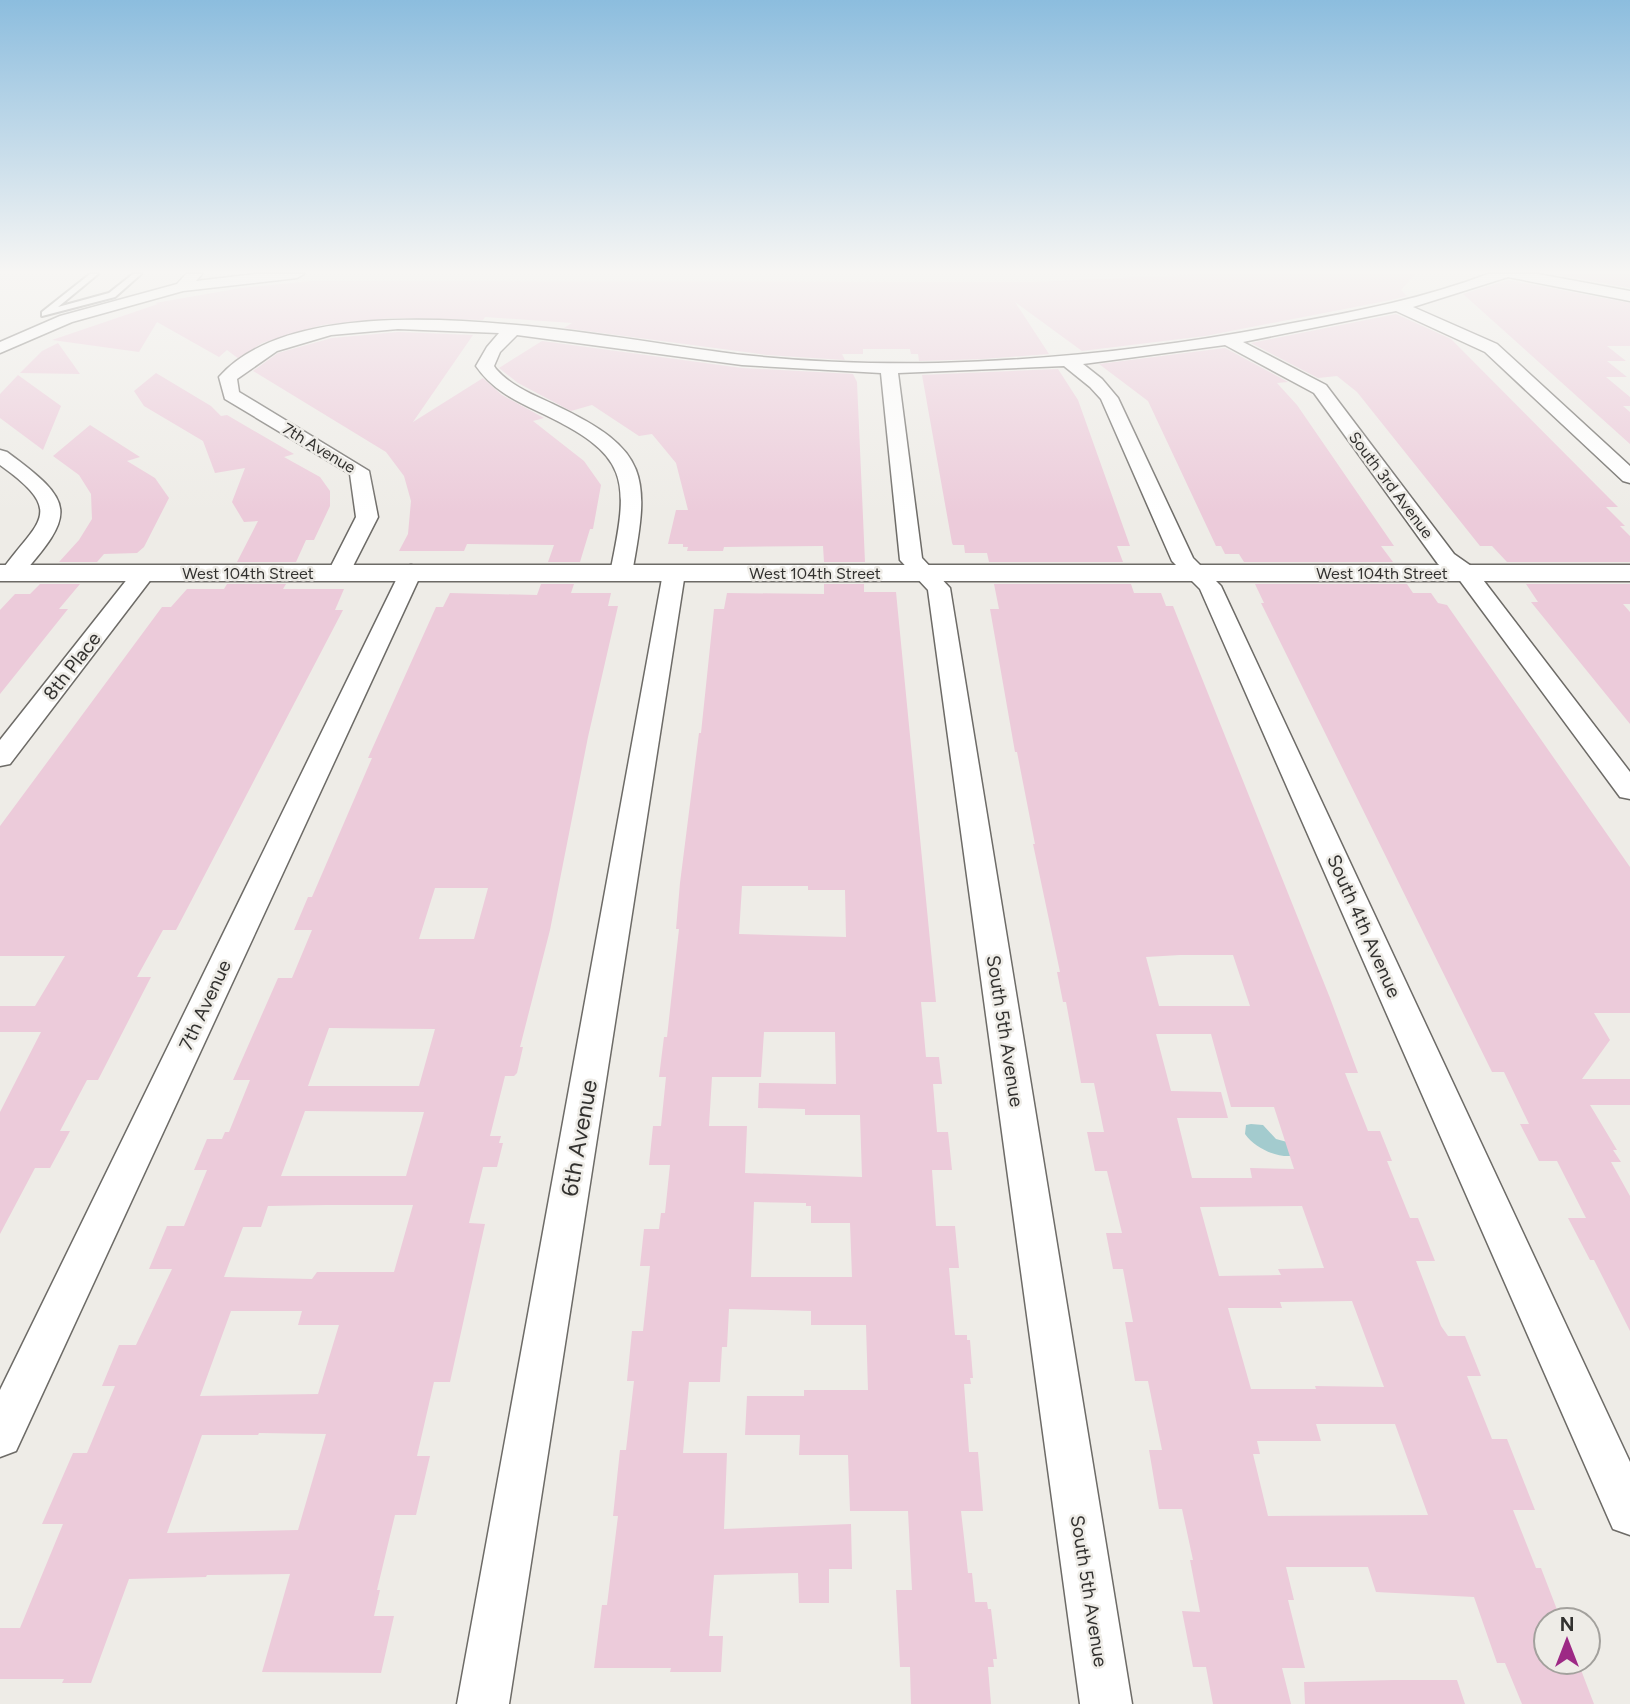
<svg xmlns="http://www.w3.org/2000/svg" width="1630" height="1704" font-family="Figtree,sans-serif">
	<style>
		.water { fill: #a3cbce }
		.building { fill: #eccbda; fill-rule: evenodd }
		.lines { fill: none; stroke-linecap: round; stroke-linejoin: round }
		.service-casing { stroke: #6d6b67; stroke-width: 4 }
		.minor-casing { stroke: #6d6b67; stroke-width: 3 }
		.tertiary-casing { stroke: #6d6b67; stroke-width: 3 }
		.service { fill: #fff; fill-rule: evenodd }
		.minor { fill: #fff; fill-rule: evenodd }
		.tertiary { fill: #fff; fill-rule: evenodd }
		.labels { text-anchor: middle; dominant-baseline: central; stroke-width: 5; stroke-linejoin: round; paint-order: stroke }
		.far-street-label { font-size: 16px; fill: #32312f; stroke: #eeece7 }
		.street-label { font-size: 19px; fill: #32312f; stroke: #eeece7 }
		.near-street-label { font-size: 23px; fill: #32312f; stroke: #eeece7 }
	</style>
	<rect width="100%" height="100%" fill="#eeece7"/>
	<path class="water" d="M 1251,1124 L 1263,1125 L 1276,1139 L 1287,1142 L 1291,1156 C 1275,1157 1255,1148 1245,1134 L 1246,1125 Z"/>
	<path class="building" d="M 1206,274 L 1415,274 L 1401,290 L 1407,296 L 1391,300 L 1205,336 L 1082,351 L 1015,302 L 1049,354 L 983,359 L 919,361 L 918,354 L 911,354 L 910,349 L 863,349 L 863,354 L 842,354 L 845,360 L 767,355 L 564,328 L 572,323 L 485,317 L 483,320 L 392,318 L 322,325 L 262,343 L 239,359 L 227,350 L 219,357 L 157,322 L 139,352 L 52,340 L 158,304 L 155,303 L 241,288 L 310,281 L 1032,282 Z
		M 1554,274 L 1630,274 L 1630,288 Z
		M 1508,280 L 1630,303 L 1630,346 L 1607,346 L 1626,361 L 1607,361 L 1627,377 L 1606,377 L 1630,397 L 1630,406 L 1623,406 L 1630,412 L 1630,444 L 1463,294 Z
		M 1396,314 L 1451,339 L 1618,507 L 1606,507 L 1625,526 L 1620,526 L 1630,536 L 1630,562 L 1507,562 L 1492,546 L 1480,546 L 1357,392 L 1337,376 L 1318,378 L 1251,343 Z
		M 398,332 L 473,335 L 413,422 L 483,378 L 502,395 L 544,418 L 533,421 L 584,461 L 601,485 L 593,529 L 590,529 L 580,562 L 548,562 L 554,545 L 467,544 L 464,551 L 399,551 L 408,534 L 411,501 L 404,476 L 386,452 L 253,371 L 278,353 L 332,338 Z
		M 542,341 L 742,368 L 853,374 L 857,382 L 865,562 L 824,562 L 823,546 L 724,547 L 723,551 L 687,551 L 688,547 L 683,547 L 683,544 L 668,544 L 676,510 L 688,510 L 676,463 L 652,434 L 639,436 L 592,405 L 571,411 L 518,383 L 499,368 Z
		M 58,343 L 80,374 L 20,373 L 42,351 Z
		M 1225,348 L 1288,382 L 1277,383 L 1297,405 L 1394,546 L 1381,546 L 1393,562 L 1244,562 L 1239,554 L 1225,554 L 1221,546 L 1216,546 L 1148,401 L 1099,364 Z
		M 1058,369 L 1078,400 L 1130,546 L 1117,546 L 1123,562 L 989,562 L 987,553 L 965,553 L 964,545 L 953,545 L 952,543 L 922,375 Z
		M 156,373 L 211,406 L 221,416 L 227,415 L 294,454 L 284,457 L 320,477 L 330,491 L 330,506 L 314,540 L 306,540 L 296,562 L 237,562 L 258,521 L 244,522 L 232,502 L 245,468 L 215,473 L 203,441 L 144,406 L 134,391 Z
		M 18,375 L 61,406 L 43,450 L 0,418 L 0,394 Z
		M 90,425 L 140,457 L 127,461 L 155,478 L 169,498 L 144,547 L 137,553 L 104,554 L 97,562 L 59,562 L 79,540 L 92,519 L 91,494 L 79,475 L 53,456 Z
		M 40,584 L 80,584 L 59,609 L 68,609 L 0,694 L 0,610 L 15,594 L 30,594 Z
		M 227,584 L 286,584 L 283,589 L 344,589 L 335,610 L 343,610 L 176,930 L 163,930 L 137,977 L 151,977 L 98,1080 L 87,1080 L 60,1131 L 70,1131 L 50,1168 L 35,1168 L 0,1234 L 0,1112 L 41,1032 L 0,1032 L 0,1006 L 35,1006 L 65,956 L 0,956 L 0,826 L 162,607 L 171,607 L 187,589 L 224,589 Z
		M 541,584 L 574,584 L 571,593 L 611,593 L 608,606 L 618,606 L 588,737 L 550,930 L 520,1047 L 523,1047 L 517,1073 L 514,1076 L 505,1076 L 490,1136 L 501,1136 L 499,1143 L 503,1143 L 497,1167 L 483,1167 L 469,1223 L 485,1224 L 450,1382 L 434,1382 L 417,1456 L 430,1456 L 416,1515 L 395,1515 L 377,1590 L 380,1590 L 374,1616 L 394,1616 L 381,1673 L 262,1672 L 290,1574 L 207,1575 L 206,1577 L 129,1579 L 91,1683 L 62,1683 L 64,1679 L 0,1679 L 0,1628 L 20,1628 L 63,1524 L 42,1524 L 73,1453 L 87,1453 L 115,1386 L 102,1386 L 119,1345 L 136,1345 L 172,1269 L 149,1269 L 167,1226 L 184,1226 L 207,1170 L 194,1170 L 207,1139 L 222,1139 L 225,1132 L 229,1132 L 250,1080 L 233,1080 L 278,978 L 292,978 L 312,930 L 294,930 L 308,897 L 312,897 L 372,758 L 368,758 L 436,607 L 443,607 L 450,593 L 537,595 ZM 435,888 L 488,888 L 474,939 L 419,939 ZM 329,1028 L 435,1029 L 419,1086 L 308,1086 ZM 305,1111 L 424,1112 L 406,1176 L 281,1176 ZM 326,1205 L 413,1205 L 394,1272 L 317,1272 L 312,1279 L 224,1277 L 243,1227 L 261,1227 L 268,1206 ZM 231,1311 L 302,1311 L 298,1325 L 339,1325 L 318,1394 L 200,1396 ZM 259,1433 L 326,1434 L 298,1530 L 167,1533 L 202,1435 L 258,1435 Z
		M 824,584 L 864,584 L 864,592 L 896,592 L 936,1002 L 921,1002 L 926,1057 L 939,1057 L 942,1084 L 933,1084 L 937,1132 L 948,1132 L 952,1170 L 932,1170 L 936,1226 L 955,1226 L 959,1268 L 949,1268 L 955,1335 L 967,1335 L 967,1340 L 970,1340 L 973,1378 L 970,1378 L 971,1384 L 964,1384 L 969,1452 L 978,1452 L 983,1511 L 961,1511 L 968,1573 L 972,1573 L 975,1602 L 987,1602 L 988,1609 L 991,1609 L 997,1659 L 993,1659 L 994,1667 L 988,1667 L 991,1704 L 911,1704 L 910,1667 L 900,1667 L 896,1590 L 912,1590 L 908,1511 L 850,1511 L 848,1455 L 799,1455 L 800,1435 L 745,1435 L 747,1396 L 804,1396 L 804,1390 L 868,1390 L 866,1325 L 811,1325 L 811,1311 L 729,1309 L 727,1347 L 722,1347 L 720,1382 L 689,1382 L 683,1453 L 727,1453 L 724,1529 L 851,1524 L 852,1569 L 829,1569 L 829,1603 L 799,1603 L 798,1573 L 714,1575 L 709,1636 L 723,1636 L 721,1672 L 670,1672 L 671,1668 L 594,1668 L 602,1605 L 607,1605 L 618,1516 L 613,1516 L 620,1450 L 626,1450 L 634,1381 L 627,1381 L 632,1331 L 643,1331 L 650,1266 L 640,1266 L 644,1229 L 659,1229 L 661,1213 L 665,1213 L 670,1165 L 649,1165 L 653,1126 L 661,1126 L 666,1077 L 659,1077 L 664,1037 L 667,1037 L 679,929 L 676,929 L 680,883 L 699,733 L 701,733 L 714,609 L 724,609 L 727,593 L 824,594 ZM 742,886 L 808,886 L 808,890 L 845,890 L 846,937 L 739,934 ZM 764,1032 L 835,1032 L 836,1084 L 759,1083 L 758,1108 L 805,1109 L 805,1115 L 860,1115 L 862,1177 L 745,1173 L 747,1126 L 709,1126 L 712,1077 L 761,1077 ZM 754,1202 L 806,1203 L 806,1206 L 811,1206 L 811,1223 L 850,1223 L 852,1277 L 751,1277 Z
		M 994,584 L 1131,584 L 1134,593 L 1161,593 L 1166,606 L 1173,606 L 1330,998 L 1358,1073 L 1345,1073 L 1368,1131 L 1380,1131 L 1392,1161 L 1387,1161 L 1410,1218 L 1418,1218 L 1435,1261 L 1416,1261 L 1441,1326 L 1448,1336 L 1465,1336 L 1481,1376 L 1467,1376 L 1492,1439 L 1507,1439 L 1535,1510 L 1513,1510 L 1536,1568 L 1541,1568 L 1561,1620 L 1546,1620 L 1546,1662 L 1578,1662 L 1594,1704 L 1522,1704 L 1505,1663 L 1497,1663 L 1474,1597 L 1376,1592 L 1368,1567 L 1286,1567 L 1294,1600 L 1288,1600 L 1305,1668 L 1282,1668 L 1291,1704 L 1213,1704 L 1206,1667 L 1193,1667 L 1182,1611 L 1200,1612 L 1190,1560 L 1193,1560 L 1182,1509 L 1159,1509 L 1149,1450 L 1162,1450 L 1148,1381 L 1135,1381 L 1125,1322 L 1133,1322 L 1123,1269 L 1113,1269 L 1106,1233 L 1122,1233 L 1107,1171 L 1095,1171 L 1087,1132 L 1104,1132 L 1094,1083 L 1081,1083 L 1066,1002 L 1063,1002 L 1057,972 L 1060,972 L 1033,844 L 1035,844 L 1017,752 L 1015,752 L 990,609 L 999,609 ZM 1180,955 L 1233,955 L 1250,1006 L 1159,1006 L 1146,957 ZM 1156,1034 L 1211,1034 L 1231,1107 L 1274,1107 L 1294,1169 L 1250,1168 L 1252,1178 L 1192,1178 L 1177,1118 L 1228,1118 L 1221,1092 L 1171,1091 ZM 1302,1206 L 1324,1268 L 1278,1269 L 1281,1275 L 1219,1276 L 1200,1207 ZM 1352,1301 L 1384,1387 L 1315,1386 L 1316,1389 L 1251,1389 L 1228,1308 L 1282,1308 L 1280,1302 ZM 1316,1424 L 1395,1424 L 1428,1515 L 1268,1516 L 1253,1454 L 1260,1454 L 1257,1441 L 1321,1441 Z
		M 1255,584 L 1407,584 L 1413,593 L 1431,593 L 1438,603 L 1447,605 L 1630,867 L 1630,1013 L 1594,1013 L 1610,1040 L 1582,1079 L 1630,1079 L 1630,1105 L 1590,1105 L 1617,1150 L 1613,1150 L 1621,1162 L 1611,1162 L 1630,1196 L 1630,1331 L 1594,1260 L 1590,1260 L 1568,1218 L 1586,1218 L 1557,1161 L 1539,1161 L 1520,1124 L 1529,1124 L 1504,1072 L 1492,1072 L 1261,603 L 1264,603 Z
		M 1526,584 L 1630,584 L 1630,604 L 1623,604 L 1630,612 L 1630,724 L 1531,602 L 1538,602 Z
		M 1394,1680 L 1457,1680 L 1465,1704 L 1305,1704 L 1304,1682 Z"/>
	<g class="lines">
		<g class="service-casing">
			<path id="service" d="M 90,274 L 98,274 L 58,307 L 109,293 L 133,274 L 141,274 L 115,297 L 42,316 L 42,312 Z"/>
		</g>
		<g class="minor-casing">
			<path id="minor" d="M 186,274 L 202,274 L 196,281 L 255,274 L 304,274 L 297,278 L 183,291 L 72,322 L 0,353 L 0,342 L 60,316 L 177,284 Z
				M 1488,274 L 1538,274 L 1630,291 L 1630,301 L 1508,277 L 1413,307 L 1497,344 L 1630,466 L 1630,483 L 1623,481 L 1485,352 L 1396,311 L 1243,342 L 1326,385 L 1454,554 L 1474,568 L 1630,772 L 1630,799 L 1620,797 L 1458,578 L 1438,564 L 1314,393 L 1225,345 L 1083,364 L 1102,379 L 1118,398 L 1193,558 L 1221,586 L 1630,1462 L 1630,1535 L 1613,1529 L 1200,589 L 1172,561 L 1101,399 L 1090,387 L 1064,366 L 898,373 L 922,558 L 950,588 L 1132,1704 L 1080,1704 L 928,590 L 900,560 L 881,373 L 742,365 L 517,335 L 500,352 L 494,366 L 496,369 C 512,387 534,395 555,405 C 650,450 650,476 632,573 L 629,578 L 613,578 L 610,573 C 630,477 631,455 537,411 C 512,399 492,389 476,366 L 487,347 L 499,333 L 398,329 L 331,335 L 277,351 L 237,379 L 239,392 L 369,471 L 378,517 L 350,572 L 347,577 L 331,577 L 328,572 L 356,517 L 350,474 L 225,399 L 219,377 C 311,272 618,341 743,355 C 807,362 873,364 938,363 C 1057,360 1176,346 1293,323 C 1359,311 1425,298 1488,274 Z
				M 0,450 L 7,452 C 75,502 77,513 19,578 L 3,578 L 0,573 C 36,521 69,514 0,465 Z
				M 411,565 L 419,567 L 422,572 L 16,1451 L 0,1457 L 0,1390 L 400,572 L 403,567 Z
				M 144,566 L 152,568 L 155,573 L 152,578 L 10,764 L 0,766 L 0,740 L 136,568 Z
				M 674,566 L 682,568 L 685,573 L 509,1704 L 457,1704 L 663,573 L 666,568 Z"/>
		</g>
		<g class="tertiary-casing">
			<path id="tertiary" d="M 0,565 L 1630,565 L 1630,581 L 0,581 Z"/>
		</g>
		<use href="#service" class="service"/>
		<use href="#minor" class="minor"/>
		<use href="#tertiary" class="tertiary"/>
	</g>
	<linearGradient id="sky" x2="0" y2="1"><stop stop-color="#8cbdde"/><stop offset="0.53" stop-color="#f7f6f4"/><stop offset="1" stop-color="#f7f6f4" stop-opacity="0"/></linearGradient>
	<rect width="1630" height="513" fill="url(#sky)"/>
	<g class="labels">
		<g class="far-street-label">
			<text transform="translate(319 448) rotate(31)">7th Avenue</text>
			<text transform="translate(1391 485) rotate(53)">South 3rd Avenue</text>
			<text x="248" y="573">West 104th Street</text>
			<text x="815" y="573">West 104th Street</text>
			<text x="1382" y="573">West 104th Street</text>
		</g>
		<g class="street-label">
			<text transform="translate(72 666) rotate(-52)">8th Place</text>
			<text transform="translate(1364 926) rotate(66)">South 4th Avenue</text>
			<text transform="translate(205 1005) rotate(-65)">7th Avenue</text>
			<text transform="translate(1005 1031) rotate(81)">South 5th Avenue</text>
			<text transform="translate(1089 1591) rotate(81)">South 5th Avenue</text>
		</g>
		<g class="near-street-label">
			<text transform="translate(579 1138) rotate(-80)">6th Avenue</text>
		</g>
	</g>
	<g transform="translate(1567 1641)"><circle r="33" fill="#eeece7" stroke="#a3a19d" stroke-width="2"/>
	<path d="M0-5L12 26L0 18L-12 26Z" fill="#9d2985"/>
	<text y="-10" font-size="19" font-weight="bold" text-anchor="middle" fill="#32312f">N</text>
	</g>
</svg>
